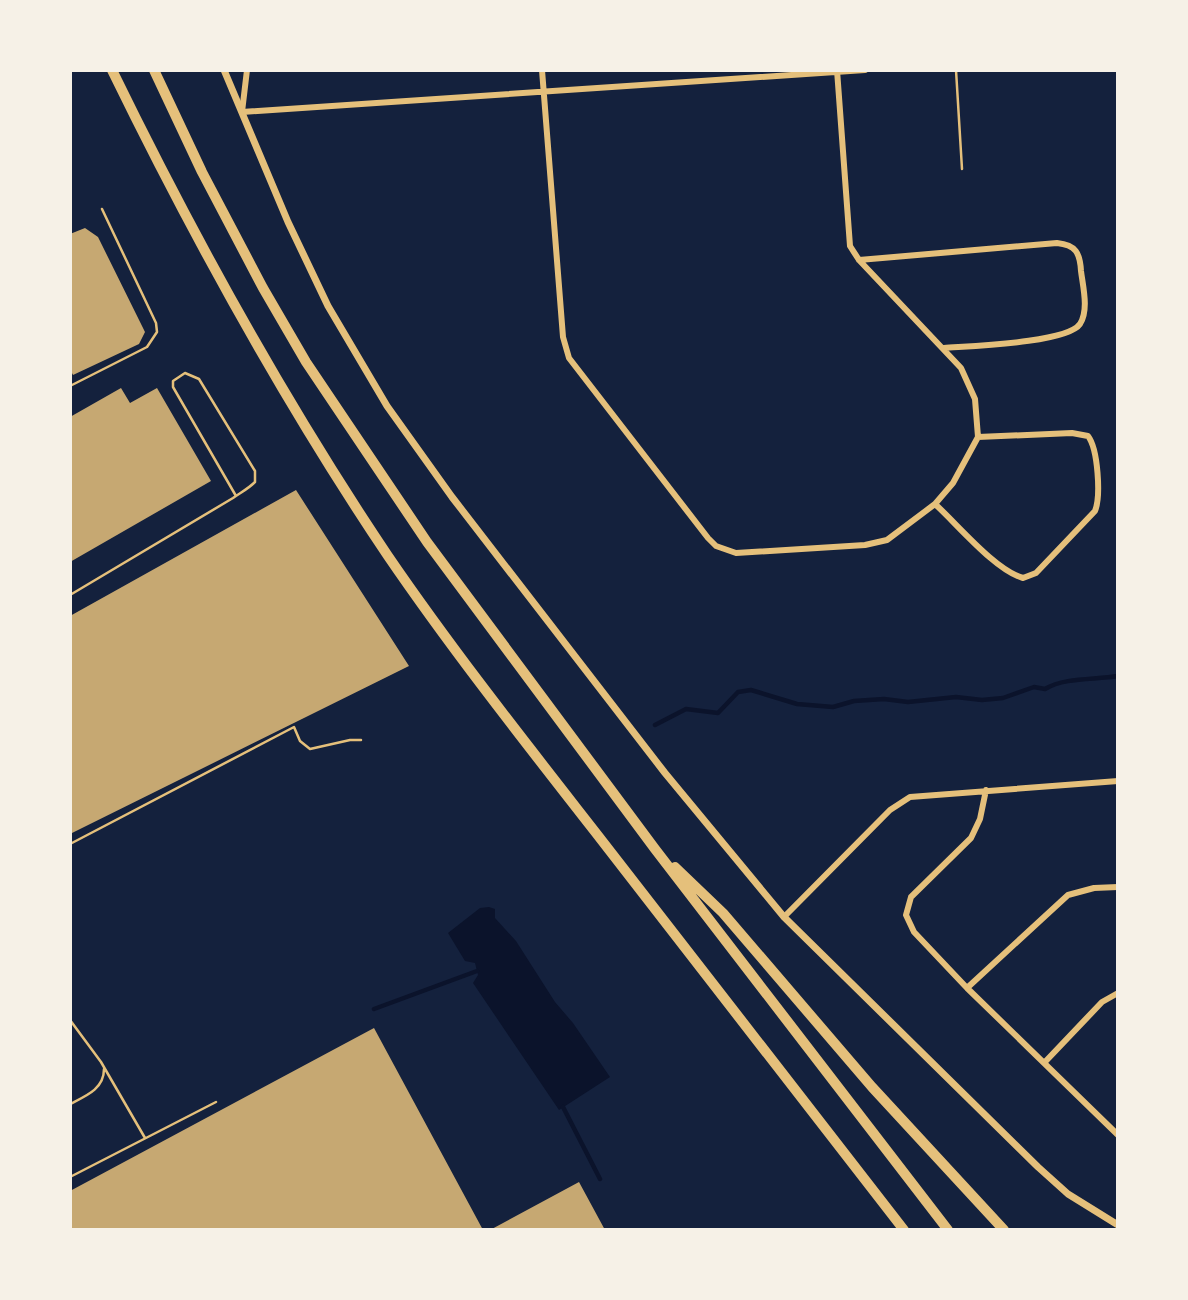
<svg xmlns="http://www.w3.org/2000/svg" width="1188" height="1300" font-family="Inter,sans-serif">
	<style>
		.water { fill: #0b132b }
		.lines { fill: none; stroke-linecap: round; stroke-linejoin: round }
		.stream { stroke: #0b132b; stroke-width: 4.5 }
		.building { fill: #c6a872 }
		.service { stroke: #e5c07b; stroke-width: 2.5 }
		.minor { stroke: #e5c07b; stroke-width: 6 }
		.tertiary { stroke: #e5c07b; stroke-width: 7 }
		.motorway { stroke: #e5c07b; stroke-width: 10 }
	</style>
	<rect width="100%" height="100%" fill="#14213d"/>
	<path class="water" d="M 489,907 L 495,909 L 495,918 L 516,941 L 555,1002 L 573,1023 L 610,1077 L 559,1110 L 473,983 L 478,975 L 475,963 L 465,961 L 448,933 L 480,908 Z"/>
	<g class="lines">
		<path class="stream" d="M 655,725 L 686,709 L 718,713 L 738,692 L 751,690 L 797,704 L 833,707 L 854,701 L 884,699 L 908,702 L 956,697 L 982,700 L 1003,698 L 1034,687 L 1045,689 C 1065,677 1094,680 1118,676
			M 374,1009 L 477,971
			M 563,1107 L 600,1179"/>
	</g>
	<path class="building" d="M 85,228 L 98,237 L 145,332 L 139,344 L 73,375 L 70,369 L 70,234 Z
		M 121,388 L 130,403 L 157,388 L 211,481 L 70,562 L 70,417 Z
		M 296,490 L 409,666 L 70,834 L 70,616 Z
		M 374,1028 L 483,1230 L 70,1230 L 70,1191 Z
		M 579,1182 L 605,1230 L 490,1230 Z"/>
	<g class="lines">
		<path class="service" d="M 956,70 L 962,169
			M 70,386 L 147,347 L 157,332 L 156,323 L 102,209
			M 70,595 L 233,498 C 240,493 248,489 255,482 L 255,471 L 199,379 L 185,373 L 173,381 L 173,387 L 236,496
			M 70,844 L 294,727 L 300,741 L 310,749 L 350,740 L 361,740
			M 70,1020 L 101,1062 L 145,1138
			M 70,1104 C 86,1096 104,1089 104,1069
			M 70,1177 L 216,1102"/>
		<path class="minor" d="M 247,70 L 242,112 L 865,70
			M 542,70 L 563,337 L 569,358 L 708,538 L 716,546 L 736,553 L 865,545 L 887,540 L 935,504 L 953,483 L 978,437 L 975,399 L 961,368 L 859,260 L 850,246 L 837,70
			M 859,260 L 1057,243 C 1076,245 1080,253 1081,271 C 1083,287 1089,310 1080,324 C 1067,343 969,346 944,348
			M 935,504 C 958,525 995,570 1023,578 L 1036,573 L 1095,511 C 1101,496 1098,449 1088,436 L 1072,433 L 978,437
			M 986,790 L 980,819 L 971,838 L 911,897 L 906,915 L 914,932 L 967,988 L 1118,1135
			M 784,917 L 890,810 L 910,797 L 1118,781
			M 967,988 L 1068,895 L 1094,888 L 1118,887
			M 1044,1063 L 1102,1002 L 1118,993"/>
		<path class="tertiary" d="M 224,70 L 288,222 L 328,306 L 387,406 L 452,497 L 665,773 L 784,917 L 1038,1167 L 1068,1194 L 1118,1225"/>
		<path class="motorway" d="M 112,70 C 194,238 283,400 388,556 C 453,651 525,742 596,833 C 698,966 801,1098 904,1230
			M 154,70 L 202,172 L 263,288 L 306,362 L 427,542 L 655,849 L 948,1230
			M 675,867 L 723,913 L 872,1087 L 1004,1230"/>
	</g>
	<rect width="1188" height="1300" fill="none" stroke="#f6f1e7" stroke-width="144"/>
</svg>
